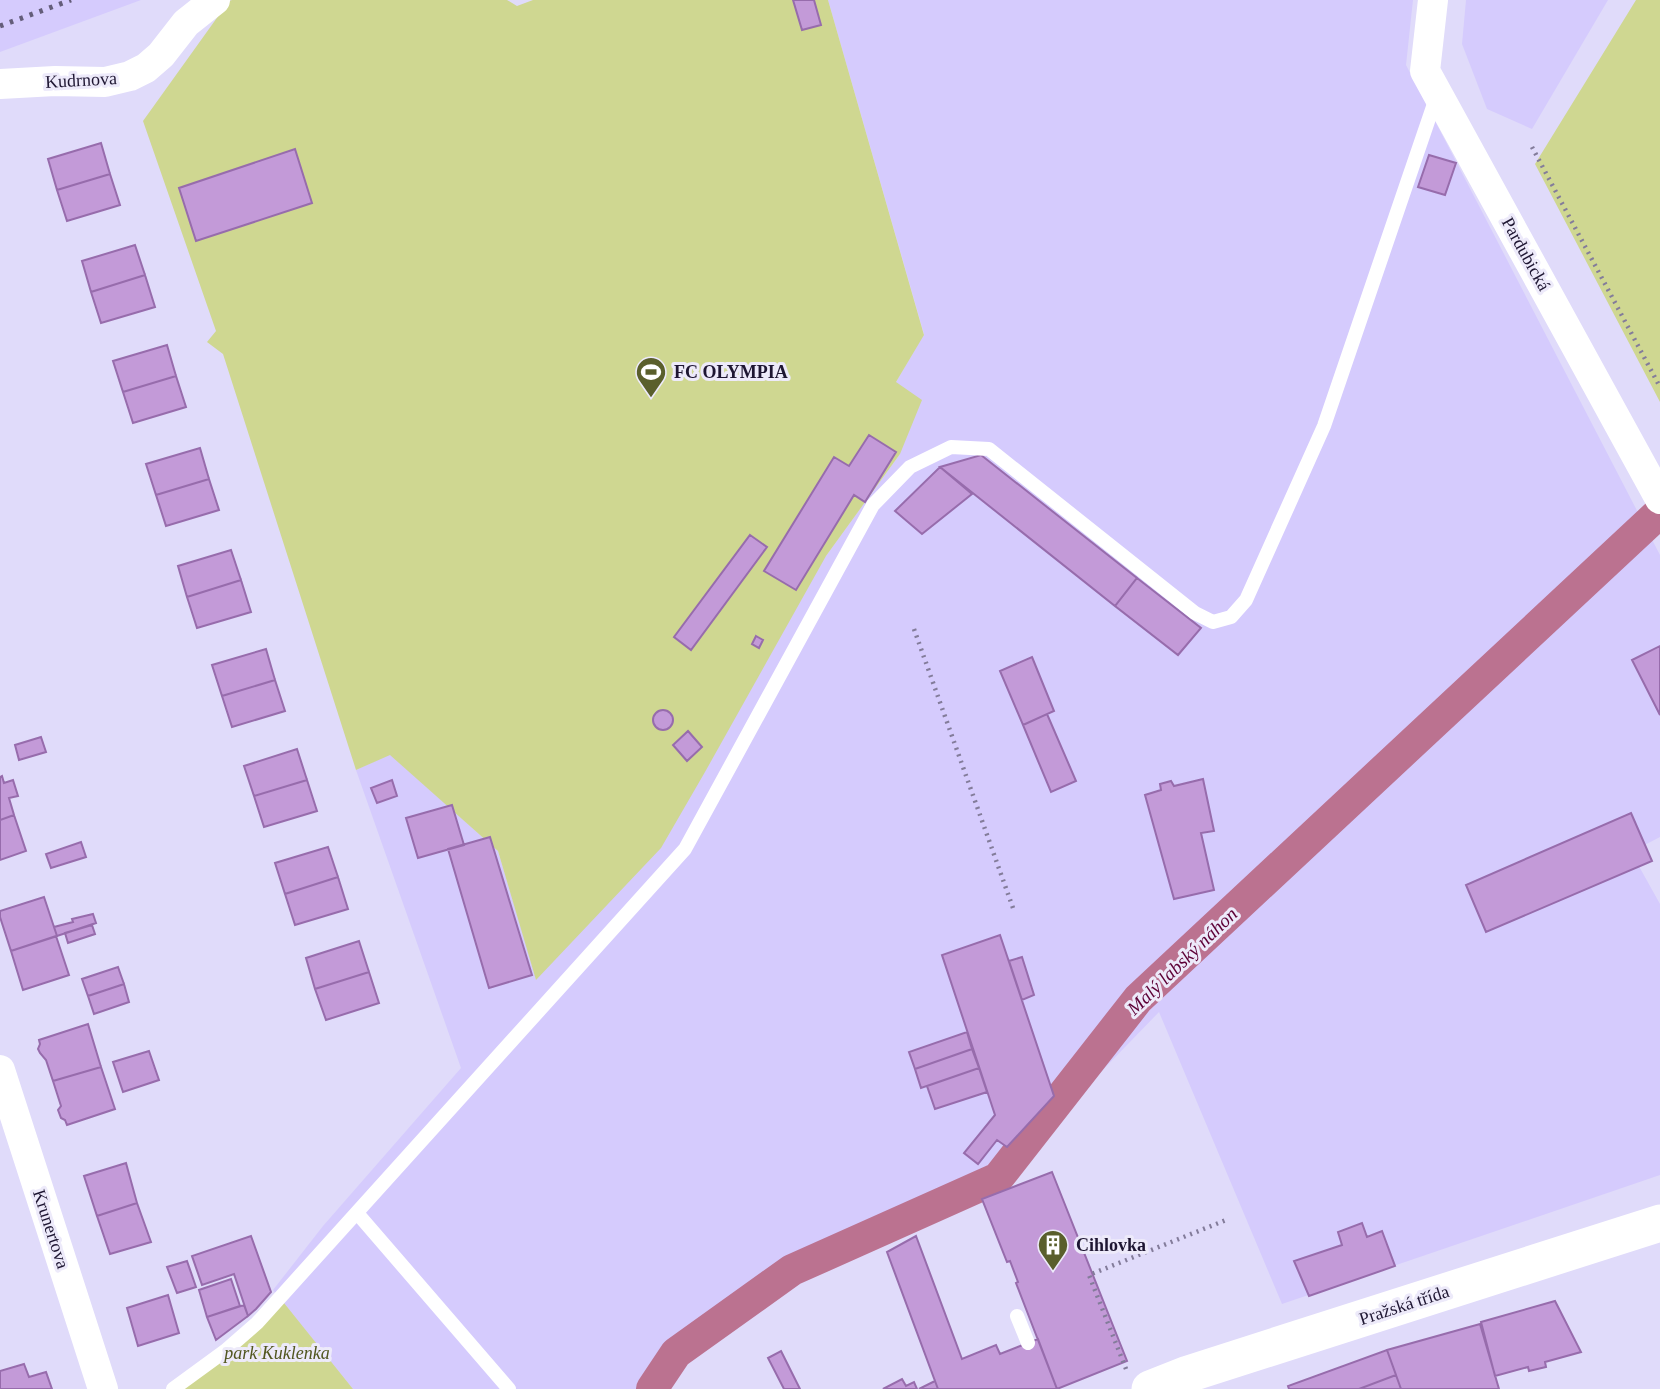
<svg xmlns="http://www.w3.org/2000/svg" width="1660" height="1389" font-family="'Times New Roman',serif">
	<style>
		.built { fill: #d5cbfd }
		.green { fill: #cfd791 }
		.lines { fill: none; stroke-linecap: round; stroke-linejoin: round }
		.canal { stroke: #bb7290; stroke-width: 32 }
		.building { fill: #c39ad8; stroke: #976cac; stroke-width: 2 }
		.path { stroke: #837c9a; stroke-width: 4.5; stroke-dasharray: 2 5; stroke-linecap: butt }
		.service { stroke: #fff; stroke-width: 14 }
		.minor { stroke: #fff; stroke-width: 30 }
		.tertiary { stroke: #fff; stroke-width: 37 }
		.rail { stroke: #645d7a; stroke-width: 5; stroke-dasharray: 3.5 7; stroke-linecap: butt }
		.labels { text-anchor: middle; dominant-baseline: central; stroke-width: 6; stroke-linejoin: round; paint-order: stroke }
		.street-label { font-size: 18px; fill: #1e1632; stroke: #edeafa }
		.poi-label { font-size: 18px; font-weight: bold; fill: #1e1632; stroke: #edeafa; text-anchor: start }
		.park-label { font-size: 18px; font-style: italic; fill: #51561f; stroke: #edeafa }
		.water-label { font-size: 19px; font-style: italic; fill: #5d0136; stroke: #edeafa }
	</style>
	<rect width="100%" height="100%" fill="#e0dbfa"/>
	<path class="built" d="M 0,0 L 141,0 L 0,52 Z
		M 828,0 L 1413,0 L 1406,65 L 1660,555 L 1660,837 L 1631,852 L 1660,904 L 1660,1175 L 1282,1304 L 1159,1012 L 998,1178 L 898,1220 L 692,1334 L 641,1389 L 353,1389 L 273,1290 L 323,1226 L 461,1068 L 356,770 L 390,754 L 498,851 L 536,979 L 826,556 L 900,454 L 896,382 L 924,334 Z
		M 1466,0 L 1608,0 L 1532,129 L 1487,109 L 1462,44 Z"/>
	<path class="green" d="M 232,0 L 507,0 L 517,6 L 533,0 L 828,0 L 924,335 L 896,382 L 922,400 L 900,454 L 826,556 L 705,772 L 661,848 L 536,980 L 498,851 L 390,755 L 356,770 L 223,354 L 207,342 L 216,331 L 143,121 L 229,1 Z
		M 1636,0 L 1660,0 L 1660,402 L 1535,164 Z
		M 280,1298 L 353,1389 L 173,1389 Z"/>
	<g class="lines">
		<path class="canal" d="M 652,1389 L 676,1353 L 792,1270 L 998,1178 L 1138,999 L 1660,512"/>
	</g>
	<path class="building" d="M 793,0 L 814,0 L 821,25 L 802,30 Z
		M 101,143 L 110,174 L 57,190 L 48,159 Z
		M 295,149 L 312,203 L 196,241 L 179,188 Z
		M 1429,155 L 1456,163 L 1445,195 L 1418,187 Z
		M 110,174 L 120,205 L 67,221 L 57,190 Z
		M 135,245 L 145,275 L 91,292 L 82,261 Z
		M 145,275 L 155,307 L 101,323 L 91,292 Z
		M 167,345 L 176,376 L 123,392 L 113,361 Z
		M 176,376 L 186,407 L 133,423 L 123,392 Z
		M 869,435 L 896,452 L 865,502 L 854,495 L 796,590 L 764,571 L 834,457 L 849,466 Z
		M 200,448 L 209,479 L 156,495 L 146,464 Z
		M 981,455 L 1137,578 L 1115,606 L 940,467 Z
		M 940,467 L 972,494 L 922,534 L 895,511 Z
		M 209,479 L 219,510 L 166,526 L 156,495 Z
		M 750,535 L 767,547 L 691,650 L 674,637 Z
		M 231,550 L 241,580 L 187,597 L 178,566 Z
		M 1137,578 L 1201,628 L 1178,655 L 1115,606 Z
		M 241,580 L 251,612 L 197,628 L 187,597 Z
		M 756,636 L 763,640 L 759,648 L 752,644 Z
		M 1660,646 L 1660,715 L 1632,660 Z
		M 266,649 L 275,680 L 222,696 L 212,665 Z
		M 1032,657 L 1054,711 L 1023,725 L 1000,671 Z
		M 275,680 L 285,711 L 232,727 L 222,696 Z
		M653 720a10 10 0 1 1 20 0a10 10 0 1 1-20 0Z
		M 1047,714 L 1076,781 L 1051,792 L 1023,725 Z
		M 688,731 L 702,747 L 687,761 L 673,745 Z
		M 41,737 L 46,752 L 19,760 L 15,745 Z
		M 297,749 L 307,780 L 254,796 L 244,766 Z
		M 2,776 L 4,783 L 13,780 L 18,796 L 9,798 L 14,815 L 0,820 L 0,777 Z
		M 1203,779 L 1214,831 L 1201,833 L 1214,890 L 1174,899 L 1145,795 L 1161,790 L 1160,784 L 1171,781 L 1174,786 Z
		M 307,780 L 317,811 L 264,827 L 254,796 Z
		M 392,780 L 397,796 L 377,803 L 371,788 Z
		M 452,805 L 464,845 L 418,858 L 406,818 Z
		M 1631,813 L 1652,861 L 1486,932 L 1466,885 Z
		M 14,815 L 26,851 L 0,860 L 0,820 Z
		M 490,837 L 532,975 L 489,988 L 448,849 Z
		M 81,842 L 86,857 L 51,868 L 46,854 Z
		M 328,847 L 338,877 L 285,894 L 275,863 Z
		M 338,877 L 348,909 L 295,925 L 285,894 Z
		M 44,897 L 57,936 L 11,951 L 0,917 L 0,911 Z
		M 93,914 L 96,923 L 57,936 L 54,927 L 73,922 L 72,919 Z
		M 92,925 L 95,934 L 68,943 L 65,933 Z
		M 1000,935 L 1054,1096 L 1007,1147 L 997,1140 L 978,1164 L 964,1153 L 995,1115 L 942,955 Z
		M 56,936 L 69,975 L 23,990 L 11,951 Z
		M 359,941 L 369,972 L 315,989 L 306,958 Z
		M 1022,957 L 1034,995 L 1022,1000 L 1009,961 Z
		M 118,967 L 124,984 L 88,996 L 82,979 Z
		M 369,972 L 379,1003 L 326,1020 L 315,989 Z
		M 124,984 L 129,1002 L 94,1014 L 88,996 Z
		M 88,1024 L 101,1067 L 53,1081 L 46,1060 L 40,1053 L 38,1049 L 40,1044 L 39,1040 Z
		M 967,1032 L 972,1049 L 915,1069 L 909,1052 Z
		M 972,1049 L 979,1068 L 921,1088 L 915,1069 Z
		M 149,1051 L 159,1080 L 123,1092 L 113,1062 Z
		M 101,1067 L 115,1109 L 67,1125 L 65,1120 L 61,1118 L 58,1110 L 61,1106 L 53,1081 Z
		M 979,1068 L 987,1092 L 935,1109 L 927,1086 Z
		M 126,1163 L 137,1203 L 97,1216 L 84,1176 Z
		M 1052,1172 L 1127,1361 L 1057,1389 L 1016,1283 L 1018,1282 L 1010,1261 L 1007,1262 L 982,1199 Z
		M 137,1203 L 151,1242 L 110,1254 L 97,1216 Z
		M 1362,1223 L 1367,1237 L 1382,1231 L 1395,1266 L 1309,1296 L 1294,1261 L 1342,1245 L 1338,1232 Z
		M 251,1236 L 271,1292 L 256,1309 L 248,1316 L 234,1274 L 202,1285 L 192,1256 Z
		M 916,1236 L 962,1359 L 996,1345 L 1000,1354 L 1038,1339 L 1057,1389 L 938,1389 L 887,1252 Z
		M 187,1261 L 196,1287 L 177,1293 L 167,1267 Z
		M 231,1279 L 240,1306 L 207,1317 L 199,1290 Z
		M 168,1295 L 179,1333 L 138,1346 L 127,1308 Z
		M 1555,1301 L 1581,1352 L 1545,1362 L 1546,1367 L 1529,1371 L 1528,1367 L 1495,1376 L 1481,1322 Z
		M 244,1305 L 248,1316 L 216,1340 L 207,1317 Z
		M 1480,1324 L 1499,1389 L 1401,1389 L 1387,1350 Z
		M 1387,1350 L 1396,1375 L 1359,1389 L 1289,1389 L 1288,1386 Z
		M 781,1351 L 800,1389 L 784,1389 L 768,1358 Z
		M 24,1364 L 29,1377 L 46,1372 L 52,1389 L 0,1389 L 0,1371 Z
		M 1396,1375 L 1401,1389 L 1359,1389 Z
		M 902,1379 L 906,1386 L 914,1382 L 917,1389 L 883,1389 Z
		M 935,1381 L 938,1389 L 919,1389 Z"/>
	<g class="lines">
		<path class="path" d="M 1532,147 L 1660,387
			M 914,629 L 1013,908
			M 1126,1369 L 1089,1275 L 1226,1220"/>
		<path class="service" d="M 357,1213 L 509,1389
			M 1017,1316 L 1028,1343
			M 173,1389 L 225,1351 L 257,1323 L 685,849 L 873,505 L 910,467 L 951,447 L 989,449 L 1195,613 L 1213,622 L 1231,617 L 1246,600 L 1324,426 L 1437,95"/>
		<path class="minor" d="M 1433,0 L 1425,71 L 1660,499
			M 0,84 L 55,81 L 105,82 L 130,76 L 146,68 L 161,55 L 186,23 L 215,0
			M 0,1070 L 103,1389"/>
		<path class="tertiary" d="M 1150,1389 L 1188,1374 L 1660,1223"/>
		<path class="rail" d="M 0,26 L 71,0"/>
	</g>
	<defs>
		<g id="stadium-pin" transform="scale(1.575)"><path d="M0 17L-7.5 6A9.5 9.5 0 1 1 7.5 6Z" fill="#5a5f2c" stroke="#edeafa"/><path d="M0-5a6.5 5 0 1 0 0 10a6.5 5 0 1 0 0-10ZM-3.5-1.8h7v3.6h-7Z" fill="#fff"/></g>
		<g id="building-pin" transform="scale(1.575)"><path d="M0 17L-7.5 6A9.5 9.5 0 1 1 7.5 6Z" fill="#5a5f2c" stroke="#edeafa"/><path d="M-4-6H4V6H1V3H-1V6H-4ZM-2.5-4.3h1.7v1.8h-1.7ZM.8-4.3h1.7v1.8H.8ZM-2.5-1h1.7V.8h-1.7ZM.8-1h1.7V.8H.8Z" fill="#fff"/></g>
	</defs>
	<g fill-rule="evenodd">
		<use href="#stadium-pin" x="651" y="372"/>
		<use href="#building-pin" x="1053" y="1245"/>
	</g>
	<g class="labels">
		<g class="street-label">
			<text transform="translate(81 80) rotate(-3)">Kudrnova</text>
			<text transform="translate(1526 254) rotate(61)">Pardubická</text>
			<text transform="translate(51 1229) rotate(72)">Krunertova</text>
			<text transform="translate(1404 1305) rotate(-18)">Pražská třída</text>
		</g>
		<g class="poi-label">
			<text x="674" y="372">FC OLYMPIA</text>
			<text x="1076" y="1245">Cihlovka</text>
		</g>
		<g class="park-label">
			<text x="277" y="1353">park Kuklenka</text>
		</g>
		<g class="water-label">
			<text transform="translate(1182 961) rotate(-44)">Malý labský náhon</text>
		</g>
	</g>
</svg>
